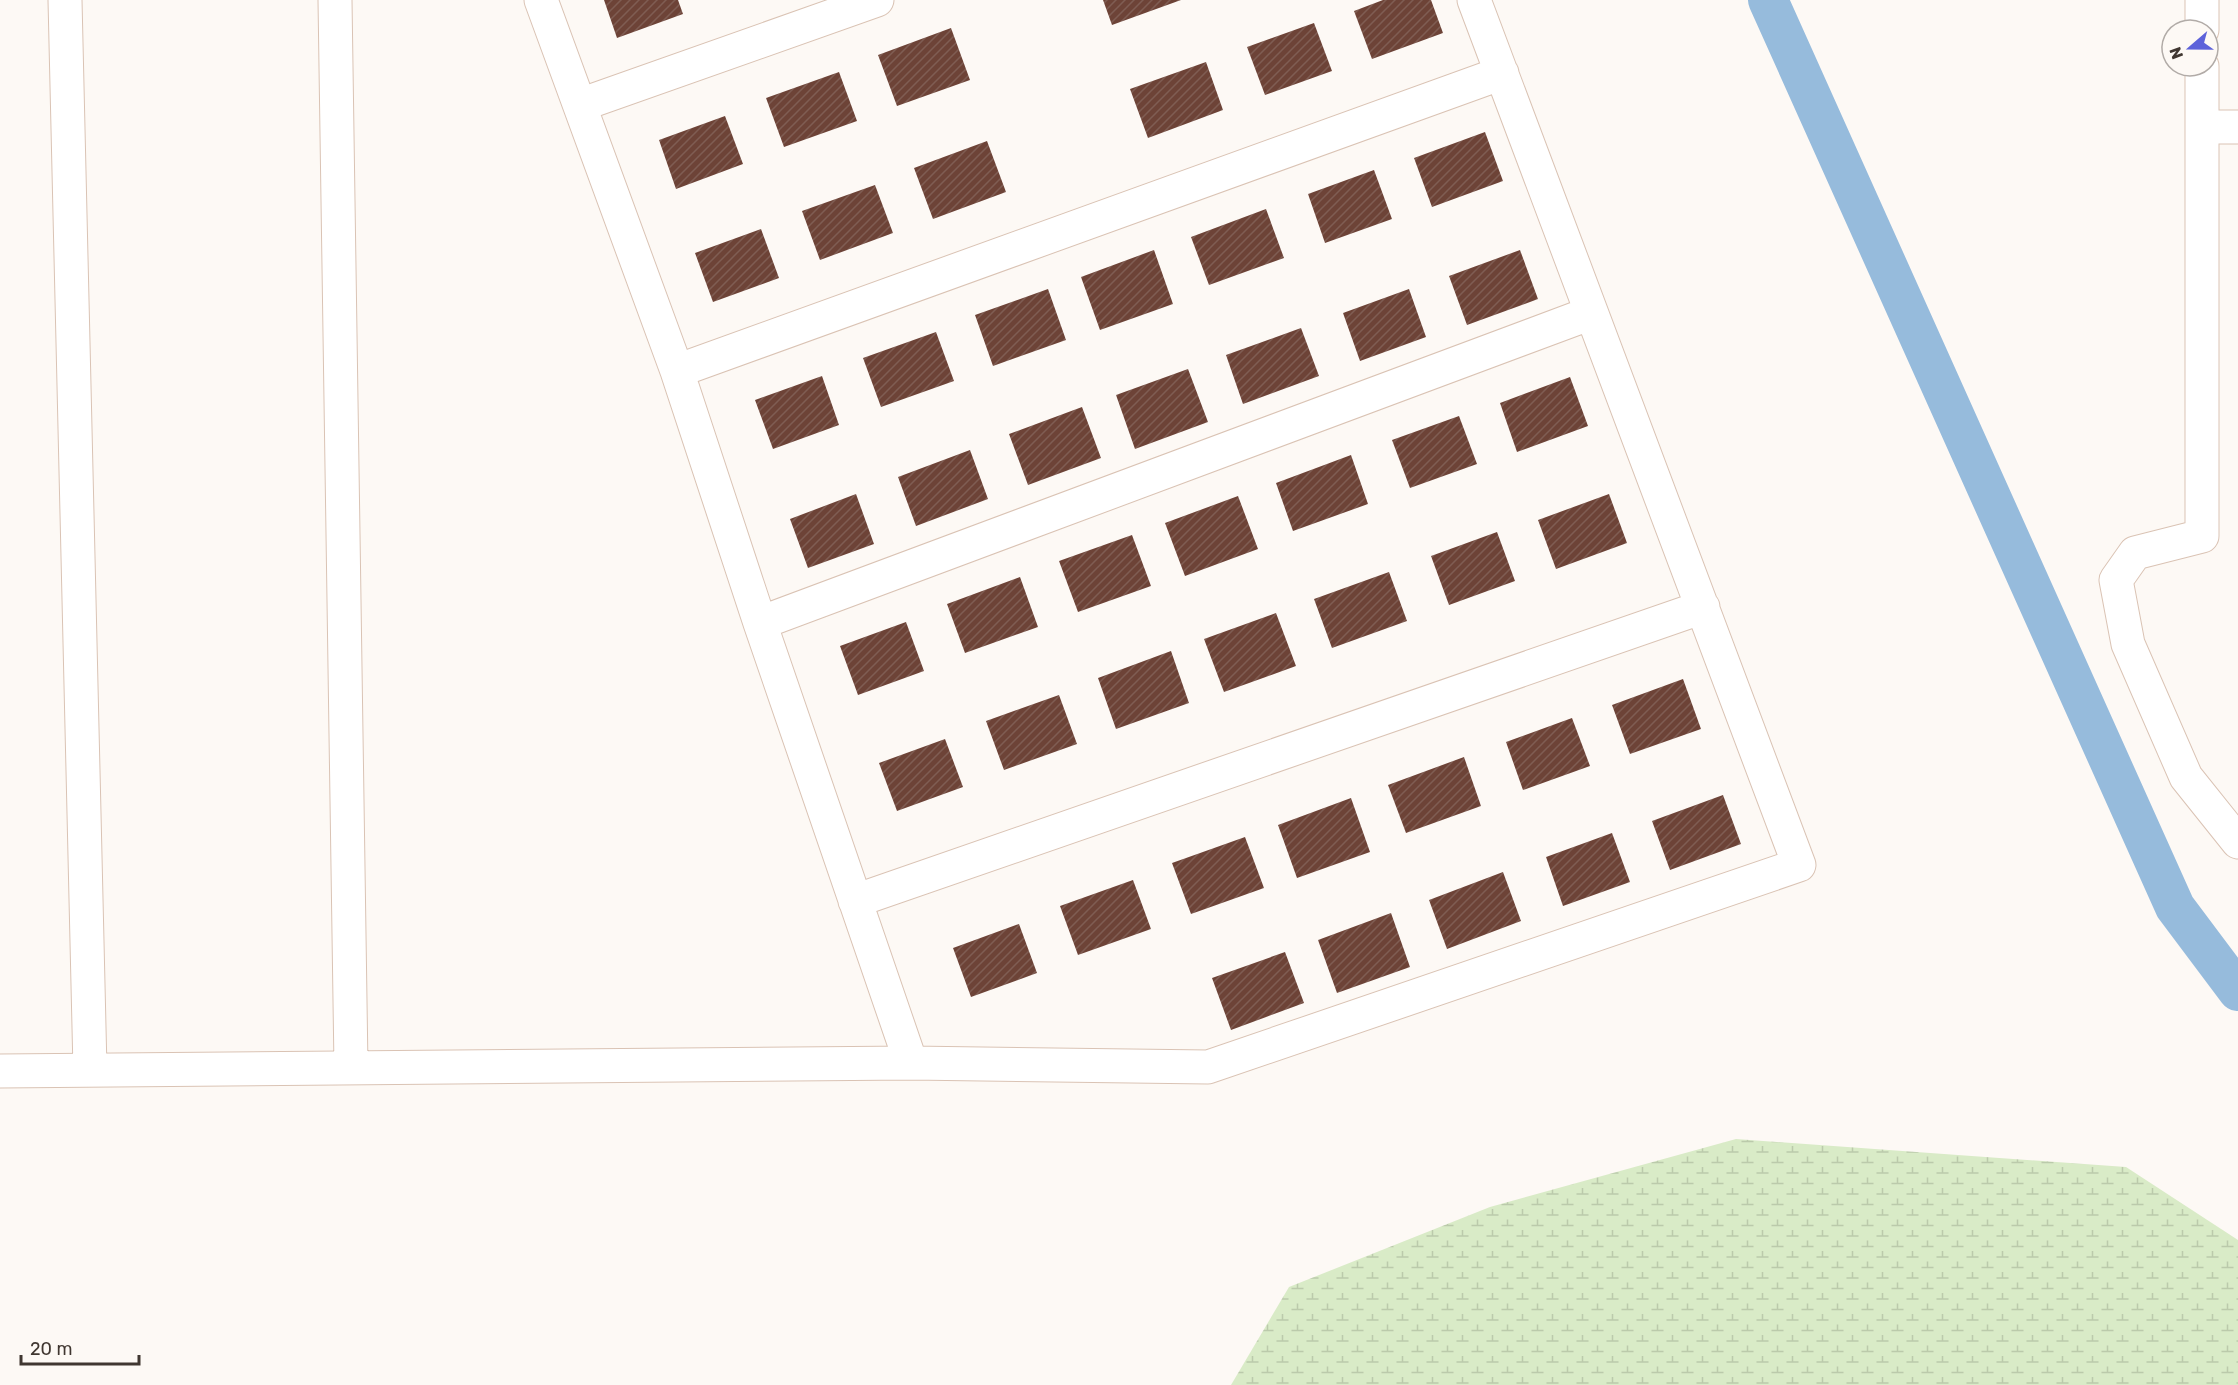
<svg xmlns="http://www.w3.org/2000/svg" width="2238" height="1385" font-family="Rubik,sans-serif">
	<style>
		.wetland { fill: url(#wetland-marsh) }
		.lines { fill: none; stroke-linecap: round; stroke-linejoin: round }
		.canal { stroke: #96bbdc; stroke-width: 40 }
		.building { fill: url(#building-hatch) }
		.street-casing { stroke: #dac3b4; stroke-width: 35 }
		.street { stroke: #fff; stroke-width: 33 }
	</style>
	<defs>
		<pattern id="wetland-marsh" width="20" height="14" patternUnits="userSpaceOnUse" patternTransform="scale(1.5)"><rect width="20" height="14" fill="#d9ebc7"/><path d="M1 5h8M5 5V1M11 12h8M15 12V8" fill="none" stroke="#bbcaab"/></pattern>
		<pattern id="building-hatch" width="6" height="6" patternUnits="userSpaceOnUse" patternTransform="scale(1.5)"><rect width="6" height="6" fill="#6d4337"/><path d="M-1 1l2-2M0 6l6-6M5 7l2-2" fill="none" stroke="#7f5d53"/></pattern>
	</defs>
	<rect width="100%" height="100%" fill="#fdf9f5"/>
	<path class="wetland" d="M 1736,1139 L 2126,1167 L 2238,1240 L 2238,1385 L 1231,1385 L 1289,1287 L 1490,1207 Z"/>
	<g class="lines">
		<path class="canal" d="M 1768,0 L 2175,907 L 2238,991"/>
	</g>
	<path class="building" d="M 604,0 L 678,0 L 683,14 L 617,38 Z
		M 1103,0 L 1181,0 L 1112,25 Z
		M 1383,0 L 1431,0 L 1443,33 L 1372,59 L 1354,11 Z
		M 1314,23 L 1332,71 L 1265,95 L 1247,47 Z
		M 951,28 L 970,80 L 897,106 L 878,55 Z
		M 1206,62 L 1223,110 L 1148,138 L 1130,89 Z
		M 839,72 L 857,121 L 784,147 L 766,98 Z
		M 725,116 L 743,164 L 676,189 L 659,140 Z
		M 1485,132 L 1503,181 L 1432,207 L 1414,158 Z
		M 987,141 L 1006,192 L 933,219 L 914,168 Z
		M 1374,170 L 1392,219 L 1325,243 L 1308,194 Z
		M 875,185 L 893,233 L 820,260 L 802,211 Z
		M 1266,209 L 1284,258 L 1209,285 L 1191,237 Z
		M 761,229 L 779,278 L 713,302 L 695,253 Z
		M 1154,250 L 1173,304 L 1100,330 L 1081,277 Z
		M 1520,250 L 1538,299 L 1467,325 L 1449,276 Z
		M 1048,289 L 1066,340 L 993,366 L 975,315 Z
		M 1409,289 L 1426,337 L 1360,361 L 1343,313 Z
		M 1301,328 L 1319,376 L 1243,404 L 1226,355 Z
		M 936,332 L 954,381 L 881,407 L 863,358 Z
		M 1188,369 L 1208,422 L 1135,449 L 1116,395 Z
		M 822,376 L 839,425 L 773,449 L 755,400 Z
		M 1570,377 L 1588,426 L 1517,452 L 1500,403 Z
		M 1082,407 L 1101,458 L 1028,485 L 1009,434 Z
		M 1459,416 L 1477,464 L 1410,488 L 1392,440 Z
		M 970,450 L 988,499 L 916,526 L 898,477 Z
		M 1351,455 L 1368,504 L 1293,531 L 1276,483 Z
		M 856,494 L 874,544 L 808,568 L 790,519 Z
		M 1609,494 L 1627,543 L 1556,569 L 1538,520 Z
		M 1238,496 L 1258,549 L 1185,576 L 1165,523 Z
		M 1497,532 L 1515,581 L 1449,605 L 1431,556 Z
		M 1132,535 L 1151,586 L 1078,612 L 1059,561 Z
		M 1389,572 L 1407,621 L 1332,648 L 1314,599 Z
		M 1020,577 L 1038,627 L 965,653 L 947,604 Z
		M 1276,613 L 1296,666 L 1224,692 L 1204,639 Z
		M 906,622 L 924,671 L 858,695 L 840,646 Z
		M 1171,651 L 1189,703 L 1116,729 L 1098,678 Z
		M 1683,679 L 1701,729 L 1630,754 L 1612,705 Z
		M 1059,695 L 1077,744 L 1004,770 L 986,721 Z
		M 1572,718 L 1590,766 L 1523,790 L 1506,742 Z
		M 945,739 L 963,787 L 897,811 L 879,763 Z
		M 1464,757 L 1481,806 L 1406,833 L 1388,785 Z
		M 1723,795 L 1741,844 L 1670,870 L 1652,821 Z
		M 1351,798 L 1370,852 L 1297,878 L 1278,825 Z
		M 1612,833 L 1630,882 L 1563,906 L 1546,857 Z
		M 1245,837 L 1264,888 L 1191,914 L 1172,863 Z
		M 1503,872 L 1521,921 L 1447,949 L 1429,900 Z
		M 1133,880 L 1151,929 L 1078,955 L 1060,906 Z
		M 1391,913 L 1410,967 L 1337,993 L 1318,940 Z
		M 1019,924 L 1037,973 L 971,997 L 953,948 Z
		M 1285,952 L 1304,1003 L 1231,1030 L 1212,978 Z"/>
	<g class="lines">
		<g class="street-casing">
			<path id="street" d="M 65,0 L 90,1070
				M 335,0 L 351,1067
				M 541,0 L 677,371 L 760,623 L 911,1063
				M 2202,0 L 2202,30
				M 2202,66 L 2202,536 L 2135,553 L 2116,580 L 2128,644 L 2186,777 L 2238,842
				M 580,105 L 877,0
				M 2202,127 L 2238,127
				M 677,371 L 1502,73
				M 760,623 L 1591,313
				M 855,901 L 1703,607
				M 0,1071 L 911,1063 L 1208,1067 L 1799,865 L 1474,0"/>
		</g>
		<use href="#street" class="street"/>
	</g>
	<g transform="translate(2190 48) rotate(250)"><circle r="28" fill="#fdf9f5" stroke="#b1aba7" stroke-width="1.5"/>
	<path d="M0-4.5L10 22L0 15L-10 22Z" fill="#5d62da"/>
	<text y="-9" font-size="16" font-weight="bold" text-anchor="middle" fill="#403731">N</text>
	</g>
	<path d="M21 1355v9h118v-9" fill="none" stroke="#403731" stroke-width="3"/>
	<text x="30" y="1355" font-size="18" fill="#403731" stroke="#fdf9f5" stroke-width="4.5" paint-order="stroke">20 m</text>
</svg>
